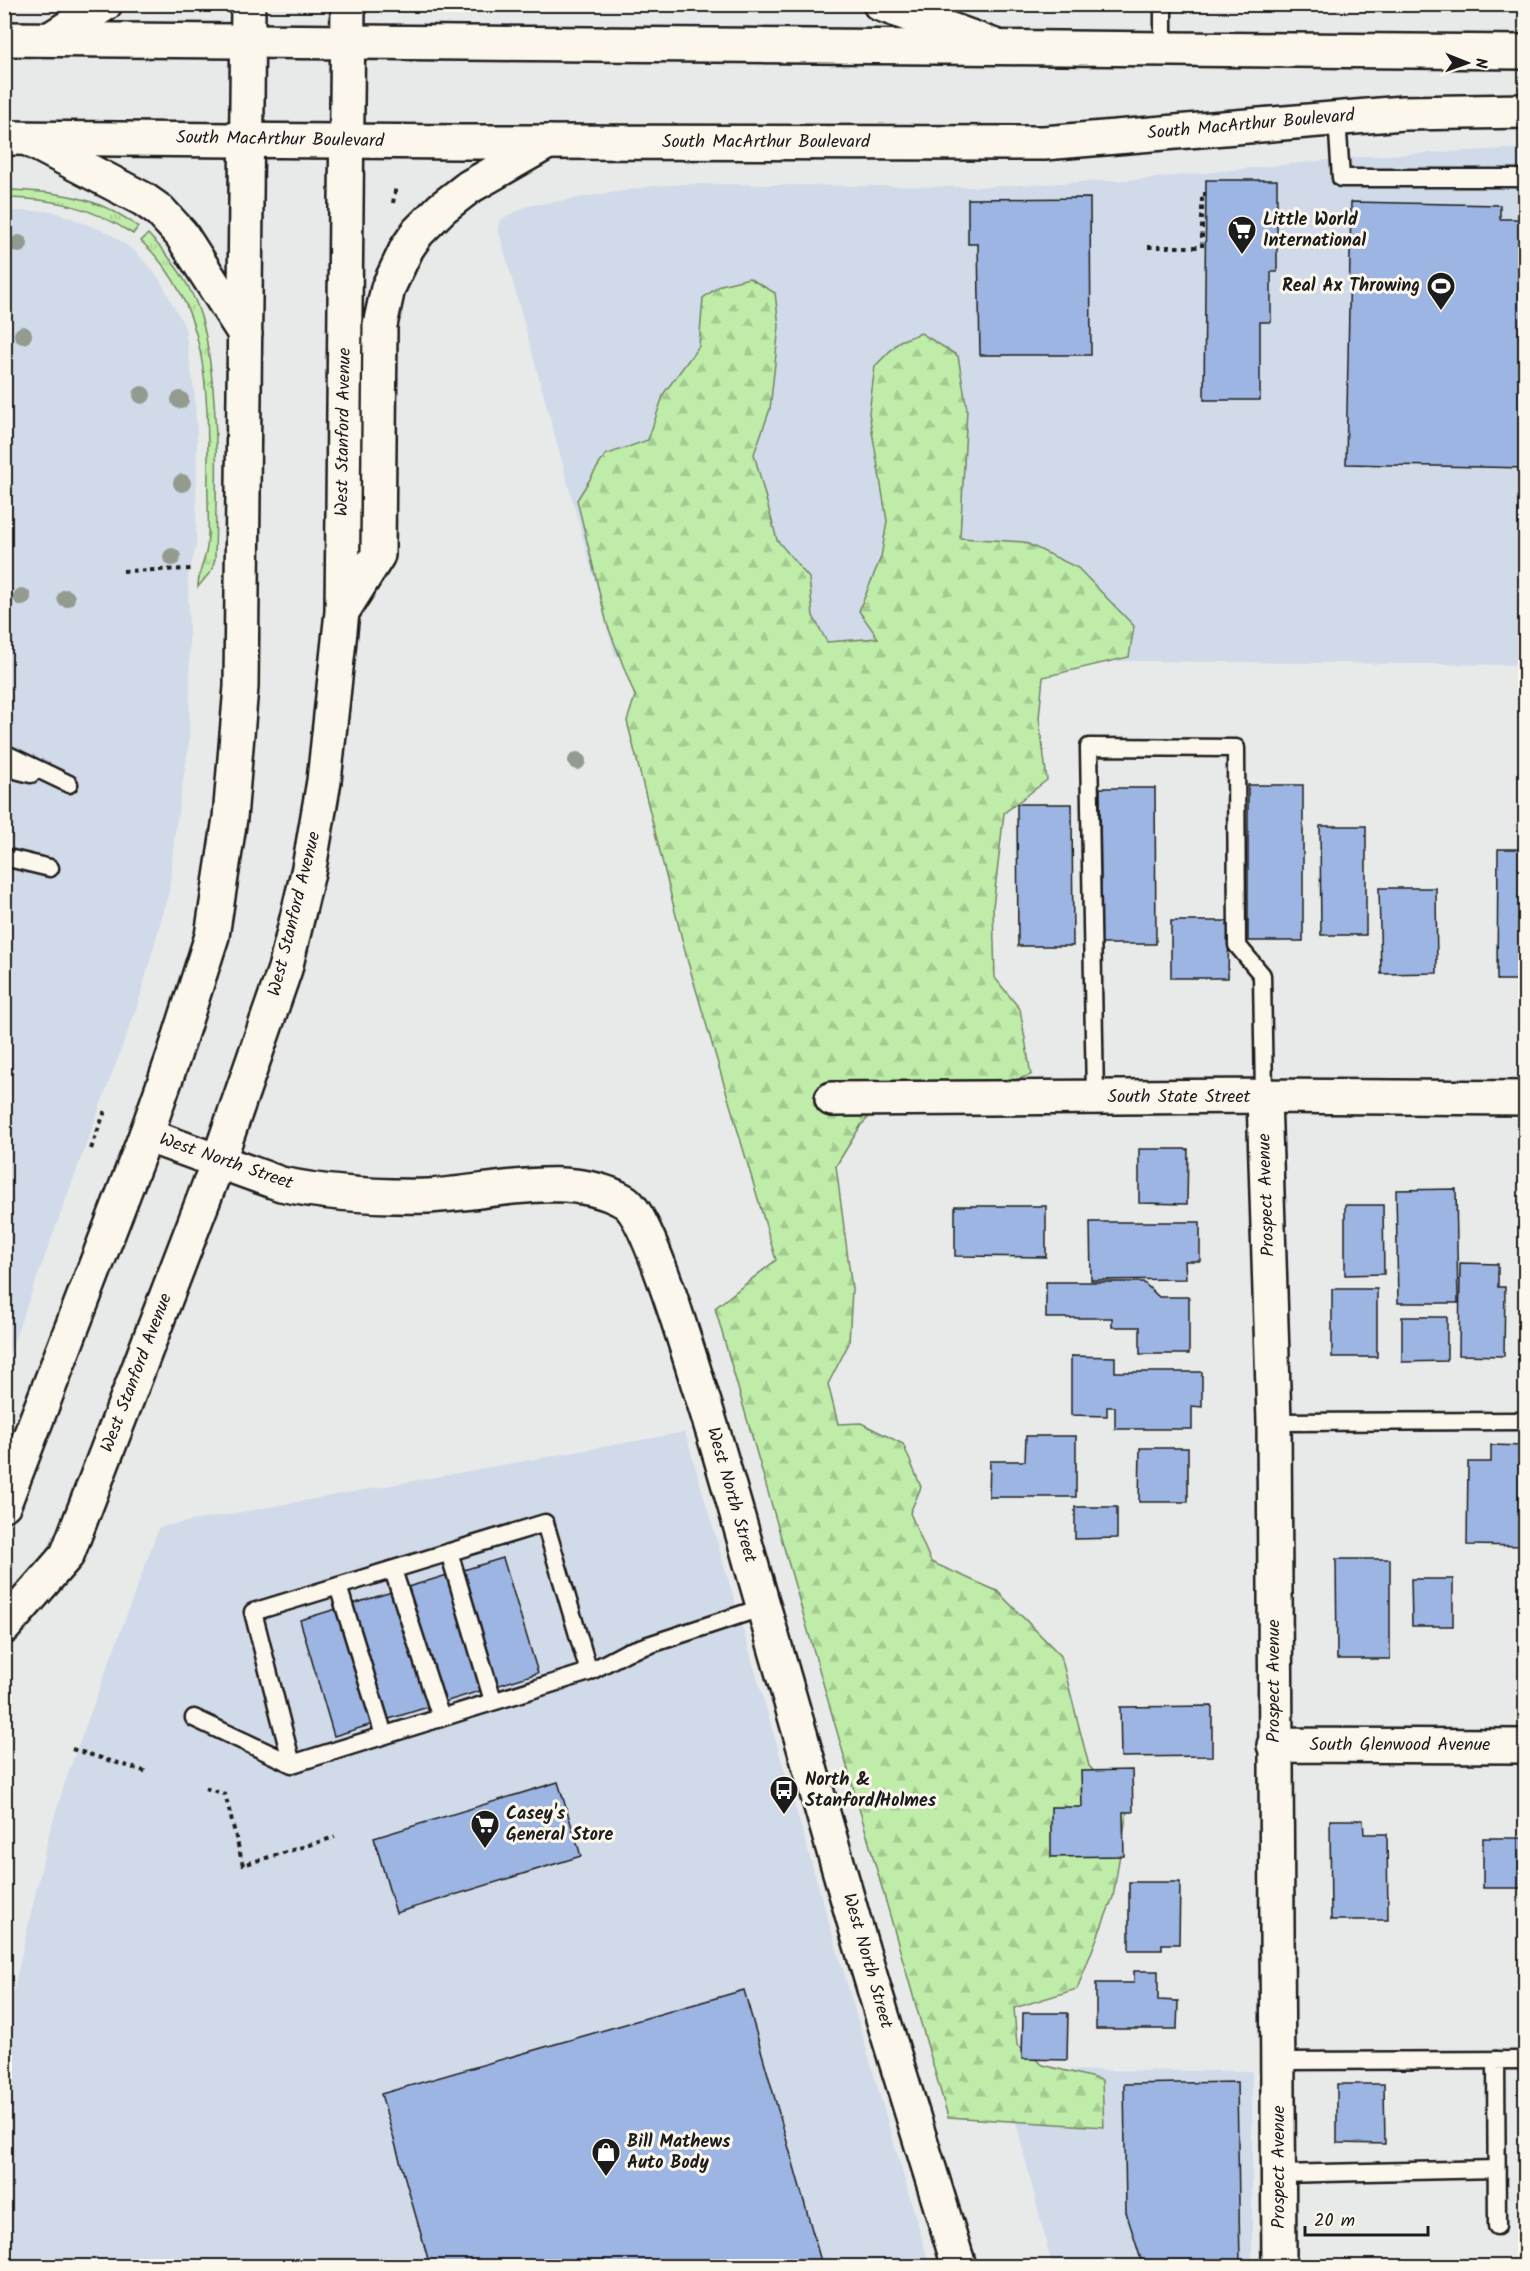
<svg xmlns="http://www.w3.org/2000/svg" width="1530" height="2271" font-family="Kalam,sans-serif">
	<style>
		.built { fill: #d1dae8 }
		.grass { fill: url(#grass-tufts); stroke: #6e8462; stroke-width: 1.5 }
		.forest { fill: url(#forest-firs); stroke: #6e8462; stroke-width: 1.5 }
		.building { fill: #9cb5e2; stroke: #1c1c1c; stroke-width: 1.5 }
		.lines { fill: none; stroke-linecap: round; stroke-linejoin: round }
		.lane-casing { stroke: #1c1c1c; stroke-width: 21 }
		.street-casing { stroke: #1c1c1c; stroke-width: 38 }
		.secondary-casing { stroke: #1c1c1c; stroke-width: 38 }
		.primary-casing { stroke: #1c1c1c; stroke-width: 38 }
		.path { stroke: #1c1c1c; stroke-width: 4; stroke-dasharray: 4.5 4.5; stroke-linecap: butt }
		.lane { stroke: #fbf7ec; stroke-width: 16 }
		.street { stroke: #fbf7ec; stroke-width: 33 }
		.secondary { stroke: #fbf7ec; stroke-width: 33 }
		.primary { stroke: #fbf7ec; stroke-width: 33 }
		.tree { fill: #939b90 }
		.labels { text-anchor: middle; dominant-baseline: central; stroke-width: 6; stroke-linejoin: round; paint-order: stroke }
		.street-label { font-size: 18px; fill: #1c1c1c; stroke: #fbf7ec }
		.poi-label { font-size: 18px; font-weight: bold; fill: #1c1c1c; stroke: #fbf7ec; text-anchor: start }
	</style>
	<defs>
		<pattern id="grass-tufts" width="24" height="20" patternUnits="userSpaceOnUse" patternTransform="scale(1.5)"><rect width="24" height="20" fill="#bfeca9"/><path d="M3 7l-1-3M5 7V3M7 7l1-3M15 17l-1-3M17 17v-4M19 17l1-3" fill="none" stroke="#a4ca91"/></pattern>
		<pattern id="forest-firs" width="22" height="20" patternUnits="userSpaceOnUse" patternTransform="scale(1.5)"><rect width="22" height="20" fill="#bfeca9"/><path d="M5 1l3.5 6h-7zM16 11l3.5 6h-7z" fill="#a4ca91"/></pattern>
	</defs>
	<rect width="100%" height="100%" fill="#e8eaea"/>
	<filter id="ink" filterUnits="userSpaceOnUse"><feTurbulence type="fractalNoise" baseFrequency=".0167" numOctaves="2"/><feDisplacementMap in="SourceGraphic" scale="12" xChannelSelector="R" yChannelSelector="G"/><feConvolveMatrix kernelMatrix="1 2 1 2 8 2 1 2 1" color-interpolation-filters="sRGB"/></filter>
	<g filter="url(#ink)">
		<path class="built" d="M 1525,148 L 1525,665 L 615,656 L 498,228 L 500,220 L 527,206 L 654,186 L 687,184 L 977,187 L 1144,179 L 1368,156 Z
			M 4,211 L 52,211 L 109,233 L 136,252 L 159,278 L 185,327 L 194,390 L 197,430 L 196,547 L 188,576 L 190,684 L 189,743 L 175,832 L 169,891 L 139,1001 L 5,1365 Z
			M 685,1432 L 930,2266 L 5,2266 L 4,2062 L 13,1993 L 49,1834 L 65,1782 L 159,1527 Z
			M 1003,2070 L 1252,2071 L 1252,2266 L 1052,2266 Z
			M 1304,2261 L 1525,2262 L 1526,2266 L 1304,2266 Z"/>
		<path class="grass" d="M 5,190 C 53,191 99,196 138,227 L 133,234 C 90,206 55,199 5,198 Z
			M 148,234 C 167,253 184,275 195,300 C 205,323 208,348 211,371 C 219,434 216,496 215,559 L 212,570 L 198,587 C 198,571 205,562 207,547 C 210,524 207,498 208,474 C 208,390 208,302 141,241 Z"/>
		<path class="forest" d="M 749,278 L 775,293 L 779,326 L 770,409 L 754,454 L 777,540 L 809,578 L 813,616 L 827,642 L 878,638 L 859,611 L 881,557 L 887,521 L 869,413 L 875,366 L 900,341 L 921,333 L 958,356 L 967,409 L 960,538 L 1024,542 L 1078,568 L 1134,626 L 1129,657 L 1043,677 L 1039,718 L 1047,780 L 1004,813 L 993,907 L 995,978 L 1020,1009 L 1031,1075 L 985,1089 L 895,1092 L 861,1125 L 836,1166 L 852,1289 L 849,1343 L 828,1384 L 838,1424 L 861,1423 L 903,1444 L 921,1487 L 910,1513 L 931,1562 L 997,1591 L 1061,1656 L 1089,1766 L 1128,1805 L 1113,1897 L 1077,1989 L 1014,2008 L 1017,2045 L 1043,2065 L 1102,2080 L 1104,2127 L 948,2117 L 715,1308 L 776,1260 L 687,959 L 627,721 L 635,696 L 607,624 L 577,500 L 605,455 L 648,440 L 664,393 L 699,346 L 703,298 L 721,285 Z"/>
		<path class="building" d="M 1206,180 L 1277,180 L 1277,272 L 1271,272 L 1271,322 L 1260,322 L 1260,400 L 1204,400 Z
			M 1090,198 L 1091,355 L 980,355 L 978,244 L 968,244 L 968,199 Z
			M 1351,202 L 1500,205 L 1500,219 L 1526,219 L 1526,468 L 1346,464 Z
			M 1248,785 L 1303,785 L 1303,941 L 1248,941 Z
			M 1100,788 L 1155,788 L 1156,944 L 1101,944 Z
			M 1017,804 L 1072,804 L 1073,946 L 1018,946 Z
			M 1320,826 L 1366,826 L 1366,935 L 1321,935 Z
			M 1498,849 L 1526,849 L 1526,980 L 1497,980 Z
			M 1379,888 L 1436,888 L 1437,973 L 1381,974 Z
			M 1171,921 L 1229,921 L 1228,978 L 1171,978 Z
			M 1139,1149 L 1188,1149 L 1187,1204 L 1139,1203 Z
			M 1456,1189 L 1458,1303 L 1398,1303 L 1396,1190 Z
			M 1345,1205 L 1383,1205 L 1384,1274 L 1345,1275 Z
			M 955,1206 L 1046,1206 L 1046,1257 L 955,1256 Z
			M 1090,1222 L 1200,1222 L 1200,1261 L 1185,1261 L 1186,1279 L 1091,1280 Z
			M 1460,1263 L 1498,1264 L 1498,1287 L 1505,1287 L 1504,1356 L 1459,1355 Z
			M 1046,1282 L 1143,1282 L 1159,1297 L 1189,1297 L 1189,1354 L 1140,1354 L 1140,1327 L 1112,1327 L 1112,1318 L 1046,1318 Z
			M 1332,1289 L 1377,1289 L 1377,1357 L 1332,1357 Z
			M 1402,1317 L 1447,1317 L 1447,1361 L 1402,1362 Z
			M 1071,1356 L 1115,1357 L 1115,1372 L 1202,1372 L 1202,1407 L 1192,1406 L 1192,1429 L 1115,1429 L 1115,1407 L 1107,1407 L 1107,1416 L 1071,1415 Z
			M 1026,1436 L 1076,1436 L 1076,1497 L 989,1497 L 990,1461 L 1025,1461 Z
			M 1491,1445 L 1526,1446 L 1526,1546 L 1467,1545 L 1468,1462 L 1491,1462 Z
			M 1140,1448 L 1188,1448 L 1188,1502 L 1139,1502 Z
			M 1075,1507 L 1117,1507 L 1117,1538 L 1075,1539 Z
			M 503,1558 L 538,1673 L 334,1736 L 300,1620 Z
			M 1336,1559 L 1390,1559 L 1390,1659 L 1337,1659 Z
			M 1411,1579 L 1453,1579 L 1453,1626 L 1412,1626 Z
			M 1212,1706 L 1212,1756 L 1121,1757 L 1120,1707 Z
			M 1132,1770 L 1133,1812 L 1123,1812 L 1124,1856 L 1051,1857 L 1051,1807 L 1082,1807 L 1081,1771 Z
			M 558,1782 L 581,1856 L 396,1913 L 374,1838 Z
			M 1330,1820 L 1363,1820 L 1364,1834 L 1387,1834 L 1388,1920 L 1331,1920 Z
			M 1483,1838 L 1526,1838 L 1526,1888 L 1483,1888 Z
			M 1129,1882 L 1180,1882 L 1179,1944 L 1162,1944 L 1162,1950 L 1129,1950 Z
			M 1134,1971 L 1158,1971 L 1158,2000 L 1178,2001 L 1177,2029 L 1096,2029 L 1096,1983 L 1134,1983 Z
			M 744,1990 L 822,2265 L 430,2266 L 381,2094 Z
			M 1023,2013 L 1068,2013 L 1067,2060 L 1022,2059 Z
			M 1237,2082 L 1240,2266 L 1143,2266 L 1126,2212 L 1124,2084 Z
			M 1337,2084 L 1384,2084 L 1385,2144 L 1337,2143 Z"/>
		<g class="lines">
			<g class="lane-casing">
				<path id="lane" d="M 1163,4 L 1163,48
					M 1337,118 L 1341,178 L 1526,178
					M 4,753 L 69,784
					M 4,767 L 31,774
					M 4,857 L 50,868
					M 1095,1098 L 1089,747 L 1236,748 L 1237,945 L 1262,975 L 1264,1096
					M 1274,1422 L 1526,1421
					M 449,1552 L 493,1701
					M 393,1570 L 441,1718
					M 338,1586 L 384,1735
					M 194,1718 L 292,1764 L 589,1672 L 627,1652 L 764,1607
					M 292,1764 L 253,1612 L 545,1523 L 589,1672
					M 1496,2060 L 1497,2226
					M 1278,2061 L 1526,2060
					M 1279,2174 L 1496,2169"/>
			</g>
			<g class="street-casing">
				<path id="street" d="M 1264,1096 L 1274,1422 L 1279,2266
					M 832,1099 L 1264,1096 L 1526,1098
					M 146,1135 L 281,1184 C 328,1194 380,1197 428,1196 C 489,1194 567,1169 624,1201 C 649,1216 689,1356 700,1390 C 718,1446 734,1503 750,1560 C 786,1682 821,1805 856,1928 C 889,2041 925,2154 959,2266
					M 1274,1745 L 1526,1746"/>
			</g>
			<g class="secondary-casing">
				<path id="secondary" d="M 4,39 L 1526,52
					M 4,138 L 459,142 L 1044,143 L 1403,113 L 1526,111"/>
			</g>
			<g class="primary-casing">
				<path id="primary" d="M 880,4 L 995,46
					M 52,38 L 105,4
					M 28,139 L 143,199 L 160,211 L 181,234 L 245,334
					M 342,612 L 378,555 L 380,325 L 388,288 L 407,248 L 418,232 L 442,208 L 469,187 L 548,142
					M 4,1504 L 146,1135 L 174,1055 L 212,936 L 230,818 L 241,687 L 248,4
					M 4,1627 L 67,1555 L 218,1162 L 285,969 L 309,868 L 324,781 L 342,612 L 348,4"/>
			</g>
			<path class="path" d="M 393,203 L 396,186
				M 1148,247 L 1202,247 L 1202,194 L 1206,194
				M 123,571 L 194,569
				M 91,1149 L 106,1108
				M 72,1749 L 147,1772
				M 205,1788 L 225,1794 L 243,1865 L 335,1837"/>
			<use href="#lane" class="lane"/>
			<use href="#street" class="street"/>
			<use href="#secondary" class="secondary"/>
			<use href="#primary" class="primary"/>
		</g>
		<g class="tree">
			<circle cx="19" cy="244" r="9"/>
			<circle cx="23" cy="335" r="9"/>
			<circle cx="142" cy="395" r="9"/>
			<circle cx="180" cy="400" r="9"/>
			<circle cx="182" cy="483" r="9"/>
			<circle cx="172" cy="557" r="9"/>
			<circle cx="22" cy="597" r="9"/>
			<circle cx="66" cy="598" r="9"/>
			<circle cx="577" cy="761" r="9"/>
		</g>
	</g>
	<defs>
		<g id="supermarket-pin" transform="scale(1.5)"><path d="M0 17L-7.5 6A9.5 9.5 0 1 1 7.5 6Z" fill="#1c1c1c" stroke="#fbf7ec"/><path d="M-6-5.5h2.5l.6 2H6L4.5 2H-2.5L-4.4-4H-6ZM-1.5 3.2a1.3 1.3 0 1 0 .1 0ZM3 3.2a1.3 1.3 0 1 0 .1 0Z" fill="#fff"/></g>
		<g id="stadium-pin" transform="scale(1.5)"><path d="M0 17L-7.5 6A9.5 9.5 0 1 1 7.5 6Z" fill="#1c1c1c" stroke="#fbf7ec"/><path d="M0-5a6.5 5 0 1 0 0 10a6.5 5 0 1 0 0-10ZM-3.5-1.8h7v3.6h-7Z" fill="#fff"/></g>
		<g id="bus-pin" transform="scale(1.5)"><path d="M0 17L-7.5 6A9.5 9.5 0 1 1 7.5 6Z" fill="#1c1c1c" stroke="#fbf7ec"/><path d="M-5-6H5V4H4V6H2V4H-2V6H-4V4H-5ZM-3.5-4V0h7V-4ZM-3.5 1.2v1.5H-2V1.2ZM2 1.2v1.5H3.5V1.2Z" fill="#fff"/></g>
		<g id="shop-pin" transform="scale(1.5)"><path d="M0 17L-7.5 6A9.5 9.5 0 1 1 7.5 6Z" fill="#1c1c1c" stroke="#fbf7ec"/><path d="M-5-2.5h2.3a2.7 3.5 0 0 1 5.4 0H5L5.5 6h-11ZM-1.5-2.5h3a1.5 2.3 0 0 0-3 0Z" fill="#fff"/></g>
	</defs>
	<g fill-rule="evenodd">
		<use href="#supermarket-pin" x="1242" y="230"/>
		<use href="#stadium-pin" x="1441" y="286"/>
		<use href="#bus-pin" x="784" y="1790"/>
		<use href="#supermarket-pin" x="485" y="1824"/>
		<use href="#shop-pin" x="606" y="2152"/>
	</g>
	<g class="labels">
		<g class="street-label">
			<text transform="translate(1251 125) rotate(-5)">South MacArthur Boulevard</text>
			<text transform="translate(280 140) rotate(1)">South MacArthur Boulevard</text>
			<text x="766" y="142">South MacArthur Boulevard</text>
			<text transform="translate(344 432) rotate(-89)">West Stanford Avenue</text>
			<text transform="translate(295 914) rotate(-76)">West Stanford Avenue</text>
			<text x="1179" y="1097">South State Street</text>
			<text transform="translate(226 1162) rotate(19)">West North Street</text>
			<text transform="translate(1267 1195) rotate(-92)">Prospect Avenue</text>
			<text transform="translate(137 1373) rotate(-69)">West Stanford Avenue</text>
			<text transform="translate(731 1495) rotate(74)">West North Street</text>
			<text transform="translate(1274 1681) rotate(-90)">Prospect Avenue</text>
			<text x="1400" y="1745">South Glenwood Avenue</text>
			<text transform="translate(867 1961) rotate(74)">West North Street</text>
			<text transform="translate(1279 2167) rotate(-90)">Prospect Avenue</text>
		</g>
		<g class="poi-label">
			<text x="1263" y="220">Little World<tspan x="1263" dy="21">International</tspan></text>
			<text x="1420" y="286" text-anchor="end">Real Ax Throwing</text>
			<text x="805" y="1780">North &amp;<tspan x="805" dy="21">Stanford/Holmes</tspan></text>
			<text x="506" y="1814">Casey's<tspan x="506" dy="21">General Store</tspan></text>
			<text x="627" y="2142">Bill Mathews<tspan x="627" dy="21">Auto Body</tspan></text>
		</g>
	</g>
	<rect width="1530" height="2271" fill="none" stroke="#fbf7ec" stroke-width="24"/>
	<rect x="12" y="12" width="1506" height="2247" fill="none" stroke="#1c1c1c" stroke-width="2" filter="url(#ink)"/>
	<g transform="translate(1467 63) rotate(91)" stroke="#fbf7ec" stroke-width="4.5" paint-order="stroke">
	<path d="M0-4.5L10 22L0 15L-10 22Z" fill="#1c1c1c"/>
	<text y="-9" font-size="16" font-weight="bold" text-anchor="middle" fill="#1c1c1c">N</text>
	</g>
	<path d="M1305 2226v9h123v-9" fill="none" stroke="#1c1c1c" stroke-width="3"/>
	<text x="1314" y="2226" font-size="18" fill="#1c1c1c" stroke="#fbf7ec" stroke-width="4.5" paint-order="stroke">20 m</text>
</svg>
